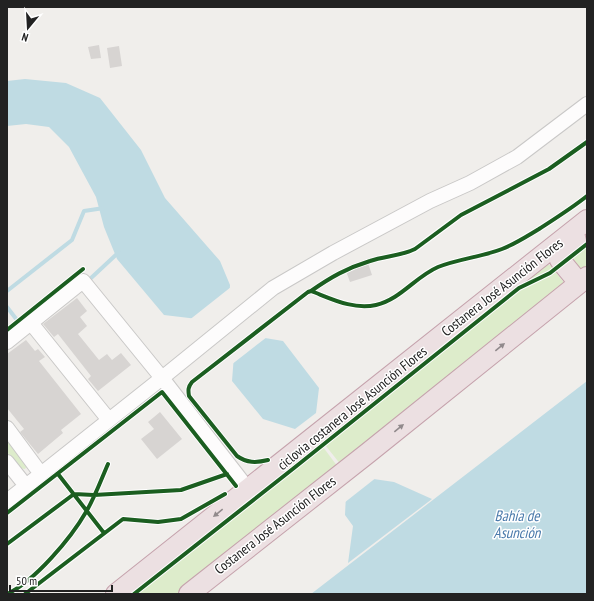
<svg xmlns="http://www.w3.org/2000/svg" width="594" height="601" font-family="'PT Sans Narrow',sans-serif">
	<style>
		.grass { fill: #ddeccb }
		.water { fill: #bfdbe3 }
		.pier { fill: #f0eeeb }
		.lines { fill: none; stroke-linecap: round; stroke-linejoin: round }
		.stream { stroke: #bfdbe3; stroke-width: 4 }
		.building { fill: #d7d4d2 }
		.minor-casing { stroke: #c9c8c7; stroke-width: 16 }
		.highway-casing { stroke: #c5a2ac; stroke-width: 22 }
		.minor { stroke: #fdfcfc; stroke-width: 14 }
		.highway { stroke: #ece0e2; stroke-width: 20 }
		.cycleway-casing { stroke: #fff; stroke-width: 6 }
		.cycleway { stroke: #1b5e20; stroke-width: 4 }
		.oneway { fill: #918a8c }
		.labels { text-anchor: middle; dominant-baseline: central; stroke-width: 3; stroke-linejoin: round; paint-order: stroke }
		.street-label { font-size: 14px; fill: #222; stroke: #fff }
		.water-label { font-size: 15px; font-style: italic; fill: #4a7aab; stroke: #fff }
	</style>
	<rect width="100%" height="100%" fill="#f0eeeb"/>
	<path class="grass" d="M 587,238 L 587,268 L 581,269 L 570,255 L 572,251 Z
		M 544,265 L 550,265 L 565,284 L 341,465 L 322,441 Z
		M 7,437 L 27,466 L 25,469 L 20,468 L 7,452 Z
		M 320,443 L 338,467 L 178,594 L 129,594 Z"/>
	<path class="water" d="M 25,79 L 66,83 L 100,98 L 141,150 L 165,198 L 220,261 L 230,285 L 229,303 L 206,320 L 164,315 L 117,259 L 104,227 L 96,197 L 69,147 L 49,127 L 26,124 L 7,126 L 7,81 Z
		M 259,337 L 283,341 L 319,388 L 316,413 L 295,429 L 263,419 L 232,381 L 234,355 Z
		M 587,381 L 587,594 L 311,594 Z
		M 367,478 L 394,482 L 432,499 L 348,563 L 353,526 L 345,515 L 346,494 Z"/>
	<path class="pier" d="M 231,287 L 230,304 L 206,322 L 188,321 Z
		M 258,335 L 267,337 L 231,365 L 233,354 Z
		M 366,476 L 377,477 L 344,503 L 345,493 Z"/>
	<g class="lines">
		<path class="stream" d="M 90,279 L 119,252
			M 7,291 L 72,240 L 84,211 L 104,208
			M 7,307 L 20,324"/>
	</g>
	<path class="building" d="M 99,45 L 101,58 L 91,59 L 88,47 Z
		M 119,46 L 122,66 L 110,68 L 107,48 Z
		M 368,263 L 372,275 L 350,282 L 346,271 Z
		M 77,298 L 87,311 L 80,317 L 87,326 L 78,334 L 99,360 L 107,354 L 112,360 L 121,353 L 131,365 L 98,391 L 88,379 L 91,376 L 58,334 L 54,337 L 43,324 Z
		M 26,340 L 35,351 L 38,349 L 45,357 L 39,361 L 81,414 L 61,430 L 63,433 L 38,454 L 20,432 L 24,429 L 7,408 L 7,354 Z
		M 160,412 L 182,439 L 157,459 L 141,439 L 154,429 L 148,422 Z"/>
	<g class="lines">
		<g class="minor-casing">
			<path id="minor" d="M 31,323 L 109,420
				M 7,342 L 83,281 L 162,378 L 248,489
				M 7,428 L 41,474
				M 7,462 L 26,486
				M 7,501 L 162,378 L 273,288 L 333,253 L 430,201 L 470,183 L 517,157 L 587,104"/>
		</g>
		<g class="highway-casing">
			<path id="highway" d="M 576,240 L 563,251 L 560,260 L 579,283
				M 116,594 L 587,220
				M 189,594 L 368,453 L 587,277"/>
		</g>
		<use href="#minor" class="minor"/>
		<use href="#highway" class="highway"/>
		<g class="cycleway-casing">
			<path id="cycleway" d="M 311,291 C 331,277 347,268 370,261 C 385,256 401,256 415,249 L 461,215 L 549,169 L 587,142
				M 7,330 L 83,269
				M 268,460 C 256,463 247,463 237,456 L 189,396 C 188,390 188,387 192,382 L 308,292 L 311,291 C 332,299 353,310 376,305 C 401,299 415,277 438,267 C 458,259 481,257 502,249 C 515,244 527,236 539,229 C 556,218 572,208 587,196
				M 58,474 L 104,533
				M 7,513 L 162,392 L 236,486
				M 7,544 L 74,494 L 94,495 L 181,490 L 227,474
				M 7,594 C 35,581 71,538 86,512 C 95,497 101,480 108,464
				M 25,594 L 123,519 L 158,522 L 181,519 L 225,494
				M 134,594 L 294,468 L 519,288 L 550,273 L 587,244"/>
		</g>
		<use href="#cycleway" class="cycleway"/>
	</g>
	<defs><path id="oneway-solid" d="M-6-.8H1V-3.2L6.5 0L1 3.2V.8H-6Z"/></defs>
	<g class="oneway">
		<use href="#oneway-solid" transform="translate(500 347) rotate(-39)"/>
		<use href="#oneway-solid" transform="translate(399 428) rotate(-39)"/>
		<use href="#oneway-solid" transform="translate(218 513) rotate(141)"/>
	</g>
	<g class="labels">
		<g class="street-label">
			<text transform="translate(502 287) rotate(-38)">Costanera José Asunción Flores</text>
			<text transform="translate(352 408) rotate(-39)">ciclovia costanera José Asunción Flores</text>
			<text transform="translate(275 525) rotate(-38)">Costanera José Asunción Flores</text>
		</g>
		<g class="water-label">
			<text x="517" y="515">Bahía de<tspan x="517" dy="17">Asunción</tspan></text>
		</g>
	</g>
	<rect width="594" height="601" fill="none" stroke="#222222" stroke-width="16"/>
	<g transform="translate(28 28) rotate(198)" stroke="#ffffff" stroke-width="3" paint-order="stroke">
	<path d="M0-3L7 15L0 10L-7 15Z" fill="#222222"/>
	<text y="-6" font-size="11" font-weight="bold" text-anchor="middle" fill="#222222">N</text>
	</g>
	<path d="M10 585v6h102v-6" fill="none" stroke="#222222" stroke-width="2"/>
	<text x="16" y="585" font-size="12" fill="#222222" stroke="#ffffff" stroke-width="3" paint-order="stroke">50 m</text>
</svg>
